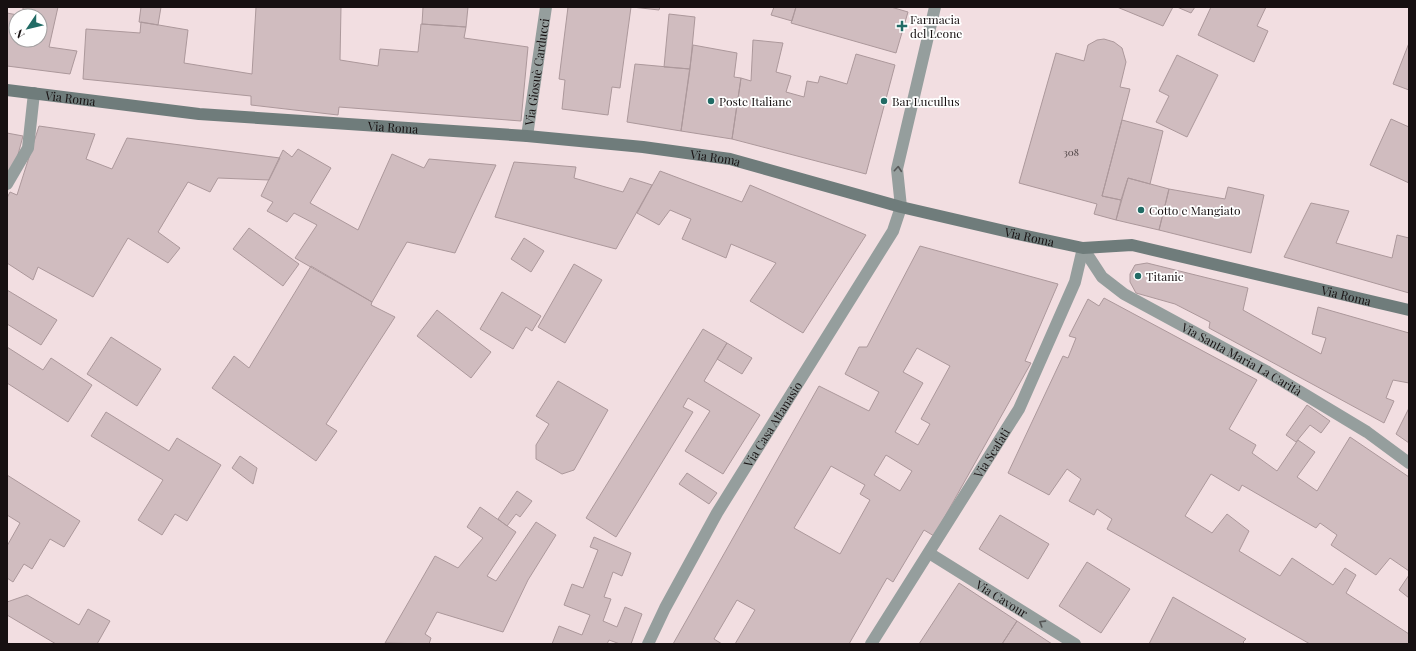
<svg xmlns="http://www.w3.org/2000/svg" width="1416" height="651" font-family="'Playfair Display',serif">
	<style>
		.building { fill: #d0bcbf; stroke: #ac989b; fill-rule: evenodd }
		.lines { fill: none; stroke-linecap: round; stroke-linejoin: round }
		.minor { stroke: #959e9d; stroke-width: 12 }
		.tertiary { stroke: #959e9d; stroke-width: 12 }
		.secondary { stroke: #6f7c7b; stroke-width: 12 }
		.oneway { stroke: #565757 }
		.poi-dot { fill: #216b65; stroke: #fff; stroke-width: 1.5 }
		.labels { text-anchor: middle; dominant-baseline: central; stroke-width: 3.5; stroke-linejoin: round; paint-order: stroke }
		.number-label { font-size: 10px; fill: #453b3c }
		.poi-label { font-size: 12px; fill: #171011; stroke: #fff; text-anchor: start }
		.street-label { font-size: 12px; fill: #171011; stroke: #fff }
	</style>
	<rect width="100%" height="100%" fill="#f2dee1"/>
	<path class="building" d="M 23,7 L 58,7 L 49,47 L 77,51 L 70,74 L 7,66 L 7,13 L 23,16 ZM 16,16 L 40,16 L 40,40 L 16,40 Z
		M 141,7 L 161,7 L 158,25 L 139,22 Z
		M 256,7 L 341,7 L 340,60 L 378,66 L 380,49 L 418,52 L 421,24 L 466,27 L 464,38 L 528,47 L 521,121 L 339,107 L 338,115 L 251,105 L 251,96 L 83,79 L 86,29 L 140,33 L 141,22 L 188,30 L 184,63 L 252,74 Z
		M 423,7 L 468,7 L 466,27 L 422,24 Z
		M 568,7 L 631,7 L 620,88 L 612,87 L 608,115 L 562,109 L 565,80 L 559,79 Z
		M 632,7 L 660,7 L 659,10 Z
		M 774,7 L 796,7 L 792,21 L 771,15 Z
		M 796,7 L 891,7 L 908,12 L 896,53 L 791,23 Z
		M 1117,7 L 1173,7 L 1163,26 Z
		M 1177,7 L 1195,7 L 1191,13 Z
		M 1211,7 L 1266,7 L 1257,26 L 1268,31 L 1254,62 L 1198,35 Z
		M 669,14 L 695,17 L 690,69 L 664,67 Z
		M 1104,39 L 1114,42 L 1122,48 L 1126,62 L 1120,87 L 1130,89 L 1102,196 L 1121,200 L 1116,220 L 1094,214 L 1097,204 L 1019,183 L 1056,53 L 1084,61 L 1088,45 L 1097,40 Z
		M 753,40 L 783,43 L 776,72 L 791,76 L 786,92 L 804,97 L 807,81 L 818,83 L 820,76 L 847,84 L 856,54 L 895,65 L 866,174 L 732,139 L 741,78 L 751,81 Z
		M 1409,43 L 1409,90 L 1393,84 Z
		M 693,45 L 737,53 L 734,77 L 741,78 L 732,139 L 681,131 Z
		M 1177,55 L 1218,75 L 1187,137 L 1156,122 L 1169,96 L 1159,91 Z
		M 635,64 L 690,69 L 681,131 L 627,122 Z
		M 1391,119 L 1409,127 L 1409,183 L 1370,165 Z
		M 1122,120 L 1163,131 L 1150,184 L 1128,178 L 1121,200 L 1102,196 Z
		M 39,126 L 95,134 L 86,159 L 112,169 L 127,138 L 280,158 L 269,180 L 218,178 L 210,192 L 188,182 L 158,232 L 180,248 L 168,263 L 128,238 L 93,297 L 38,267 L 33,280 L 7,263 L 7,198 L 10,192 L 17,195 Z
		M 7,133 L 23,136 L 16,162 L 7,177 Z
		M 298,149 L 331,168 L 310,203 L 358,230 L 392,154 L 424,168 L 429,159 L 496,165 L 455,253 L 407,242 L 372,302 L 295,258 L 317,225 L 294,213 L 287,222 L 267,211 L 273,202 L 261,196 L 283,150 L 292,157 Z
		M 514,162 L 576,167 L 574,178 L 623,192 L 630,178 L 652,185 L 616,249 L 495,217 Z
		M 660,171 L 742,202 L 750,185 L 866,235 L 803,333 L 750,301 L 776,263 L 731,244 L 726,258 L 682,239 L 691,219 L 670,210 L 659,225 L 637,213 Z
		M 1128,178 L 1169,189 L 1159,230 L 1116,220 Z
		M 1228,187 L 1264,195 L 1251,253 L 1159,230 L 1169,189 L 1225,199 Z
		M 1311,203 L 1349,211 L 1336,243 L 1392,258 L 1397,235 L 1409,238 L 1409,293 L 1284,257 Z
		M 249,228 L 299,264 L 283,286 L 233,249 Z
		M 524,238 L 544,251 L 531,272 L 511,259 Z
		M 920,246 L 1058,284 L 1025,361 L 1031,363 L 934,536 L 924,530 L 893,582 L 887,578 L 849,644 L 735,644 L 755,610 L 737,600 L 714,639 L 722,644 L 673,644 L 819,386 L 869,411 L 879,392 L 845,374 L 859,347 L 867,347 ZM 917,348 L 950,366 L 921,419 L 930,424 L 918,445 L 895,432 L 923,383 L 903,372 ZM 886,455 L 912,471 L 900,491 L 874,475 ZM 831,466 L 865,485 L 860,494 L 870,500 L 840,554 L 794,528 Z
		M 1147,263 L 1248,288 L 1243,310 L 1321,354 L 1326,338 L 1312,334 L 1318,307 L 1409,333 L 1409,383 L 1393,380 L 1386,398 L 1394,401 L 1384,423 L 1209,328 L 1210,322 L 1175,304 L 1136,293 L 1130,282 L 1130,274 L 1135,265 Z
		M 574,264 L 602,280 L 565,343 L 538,327 Z
		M 311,266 L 372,302 L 371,305 L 395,317 L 326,424 L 337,431 L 316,461 L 212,388 L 234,356 L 249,368 Z
		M 7,290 L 57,320 L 41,345 L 7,324 Z
		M 502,292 L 541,316 L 532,331 L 526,327 L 513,349 L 480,329 Z
		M 1104,298 L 1257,380 L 1229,429 L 1256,445 L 1252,453 L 1277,471 L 1298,440 L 1315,452 L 1297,477 L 1317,491 L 1350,437 L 1409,477 L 1409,571 L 1390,558 L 1376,575 L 1331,545 L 1337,535 L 1320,523 L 1316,528 L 1242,485 L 1239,491 L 1211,474 L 1185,516 L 1212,533 L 1227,514 L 1249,531 L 1239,551 L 1280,576 L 1292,558 L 1333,585 L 1345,568 L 1356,575 L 1346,593 L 1409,634 L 1409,644 L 1310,644 L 1107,529 L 1112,519 L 1097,509 L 1094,515 L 1069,501 L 1081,479 L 1067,469 L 1049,495 L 1008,473 L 1063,356 L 1068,358 L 1076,338 L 1069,336 L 1088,299 L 1099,306 Z
		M 437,310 L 491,352 L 471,378 L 417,336 Z
		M 703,329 L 727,343 L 704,381 L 760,415 L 723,474 L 685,451 L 710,411 L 688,398 L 683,407 L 693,412 L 616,537 L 586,518 Z
		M 111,337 L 161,369 L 137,406 L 87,374 Z
		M 727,343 L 752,358 L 742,374 L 717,359 Z
		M 7,347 L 43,370 L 51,358 L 92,385 L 68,422 L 7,383 Z
		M 558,381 L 608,410 L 574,470 L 562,474 L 536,459 L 536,445 L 549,424 L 536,416 Z
		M 1307,405 L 1330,421 L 1321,433 L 1310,425 L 1296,442 L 1286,435 Z
		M 1409,408 L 1409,443 L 1396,434 Z
		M 106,412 L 169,451 L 177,438 L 221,465 L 187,521 L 175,514 L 162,535 L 138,520 L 163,480 L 91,436 Z
		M 240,456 L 257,468 L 253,484 L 232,468 Z
		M 687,473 L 717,493 L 709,504 L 679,484 Z
		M 7,475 L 80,521 L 64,547 L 50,539 L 32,569 L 24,564 L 13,582 L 7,578 L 7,546 L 20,523 L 7,515 Z
		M 517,491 L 532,501 L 520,517 L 516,514 L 507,526 L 498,519 Z
		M 480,507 L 516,532 L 487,576 L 496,581 L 536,522 L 556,535 L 528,580 L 503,632 L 437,612 L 425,634 L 431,638 L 429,644 L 385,643 L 435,556 L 458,568 L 483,538 L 467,527 Z
		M 1000,515 L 1049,544 L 1028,579 L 979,549 Z
		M 594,537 L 631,553 L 622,576 L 613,572 L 604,597 L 611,599 L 603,621 L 617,627 L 625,607 L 642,614 L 631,644 L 620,644 L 609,640 L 607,644 L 552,644 L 559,626 L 582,635 L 590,615 L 564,605 L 572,584 L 583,588 L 598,550 L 590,547 Z
		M 1087,562 L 1130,589 L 1101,633 L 1059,606 Z
		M 1409,575 L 1409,598 L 1399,590 Z
		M 959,583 L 1017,621 L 1002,644 L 919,644 Z
		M 27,595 L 79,625 L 88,609 L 110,621 L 97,644 L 56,644 L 7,615 L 7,602 Z
		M 1173,597 L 1246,639 L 1243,642 L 1245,644 L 1149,644 Z
		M 1017,621 L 1052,644 L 1002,644 Z"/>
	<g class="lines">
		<g class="minor">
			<path id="s1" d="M 527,136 L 546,7"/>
			<path d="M 7,184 L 28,148 L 34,93"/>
			<path id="s2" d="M 929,553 L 1075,644"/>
			<path id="s3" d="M 648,644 L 665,608 L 717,513 L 893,231 L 901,207 L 897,169 L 935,7"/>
		</g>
		<g class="tertiary">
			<path id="s4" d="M 1083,248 L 1102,277 L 1124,294 L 1266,371 L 1367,432 L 1409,463"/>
			<path id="s5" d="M 871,644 L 1019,409 L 1075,282 L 1083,248"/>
		</g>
		<path class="secondary" id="s6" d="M 7,90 L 199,114 L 527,136 L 643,147 L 730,159 L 901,207 L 1022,235 L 1083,248 L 1132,245 L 1409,310"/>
	</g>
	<defs><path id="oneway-chevron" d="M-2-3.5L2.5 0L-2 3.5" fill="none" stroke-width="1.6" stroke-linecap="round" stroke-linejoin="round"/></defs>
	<g class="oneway">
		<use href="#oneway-chevron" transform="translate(898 169) rotate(-85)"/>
		<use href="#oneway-chevron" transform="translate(1042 623) rotate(-148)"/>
	</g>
	<g class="poi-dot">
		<path d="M900 20h4v4h4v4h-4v4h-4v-4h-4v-4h4z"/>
		<circle cx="711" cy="101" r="4"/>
		<circle cx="884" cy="101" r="4"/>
		<circle cx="1141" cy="210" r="4"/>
		<circle cx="1138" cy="276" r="4"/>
	</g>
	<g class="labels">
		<g class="number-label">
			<text x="1071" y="152">308</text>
		</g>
		<g class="poi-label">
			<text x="910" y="19">Farmacia<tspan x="910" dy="14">del Leone</tspan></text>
			<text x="719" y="101">Poste Italiane</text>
			<text x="892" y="101">Bar Lucullus</text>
			<text x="1149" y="210">Cotto e Mangiato</text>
			<text x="1146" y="276">Titanic</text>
		</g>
		<g class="street-label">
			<text stroke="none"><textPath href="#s1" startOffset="65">Via Giosuè Carducci</textPath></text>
			<text stroke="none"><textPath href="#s6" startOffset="64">Via Roma</textPath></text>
			<text stroke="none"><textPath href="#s6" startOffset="388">Via Roma</textPath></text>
			<text stroke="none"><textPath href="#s6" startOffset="712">Via Roma</textPath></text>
			<text stroke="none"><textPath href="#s6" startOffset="1036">Via Roma</textPath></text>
			<text stroke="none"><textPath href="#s6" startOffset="1360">Via Roma</textPath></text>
			<text stroke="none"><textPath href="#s4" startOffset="197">Via Santa Maria La Carità</textPath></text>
			<text stroke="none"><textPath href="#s3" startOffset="253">Via Casa Attanasio</textPath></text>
			<text stroke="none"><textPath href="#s5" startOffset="226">Via Scafati</textPath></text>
			<text stroke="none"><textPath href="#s2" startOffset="86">Via Cavour</textPath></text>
		</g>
	</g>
	<rect width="1416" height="651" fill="none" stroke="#171011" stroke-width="16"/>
	<g transform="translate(28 28) rotate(235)"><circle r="19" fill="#ffffff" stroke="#a29fa0"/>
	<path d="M0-3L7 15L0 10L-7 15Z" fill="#216b65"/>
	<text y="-6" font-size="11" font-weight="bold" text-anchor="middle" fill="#171011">N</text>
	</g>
</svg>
